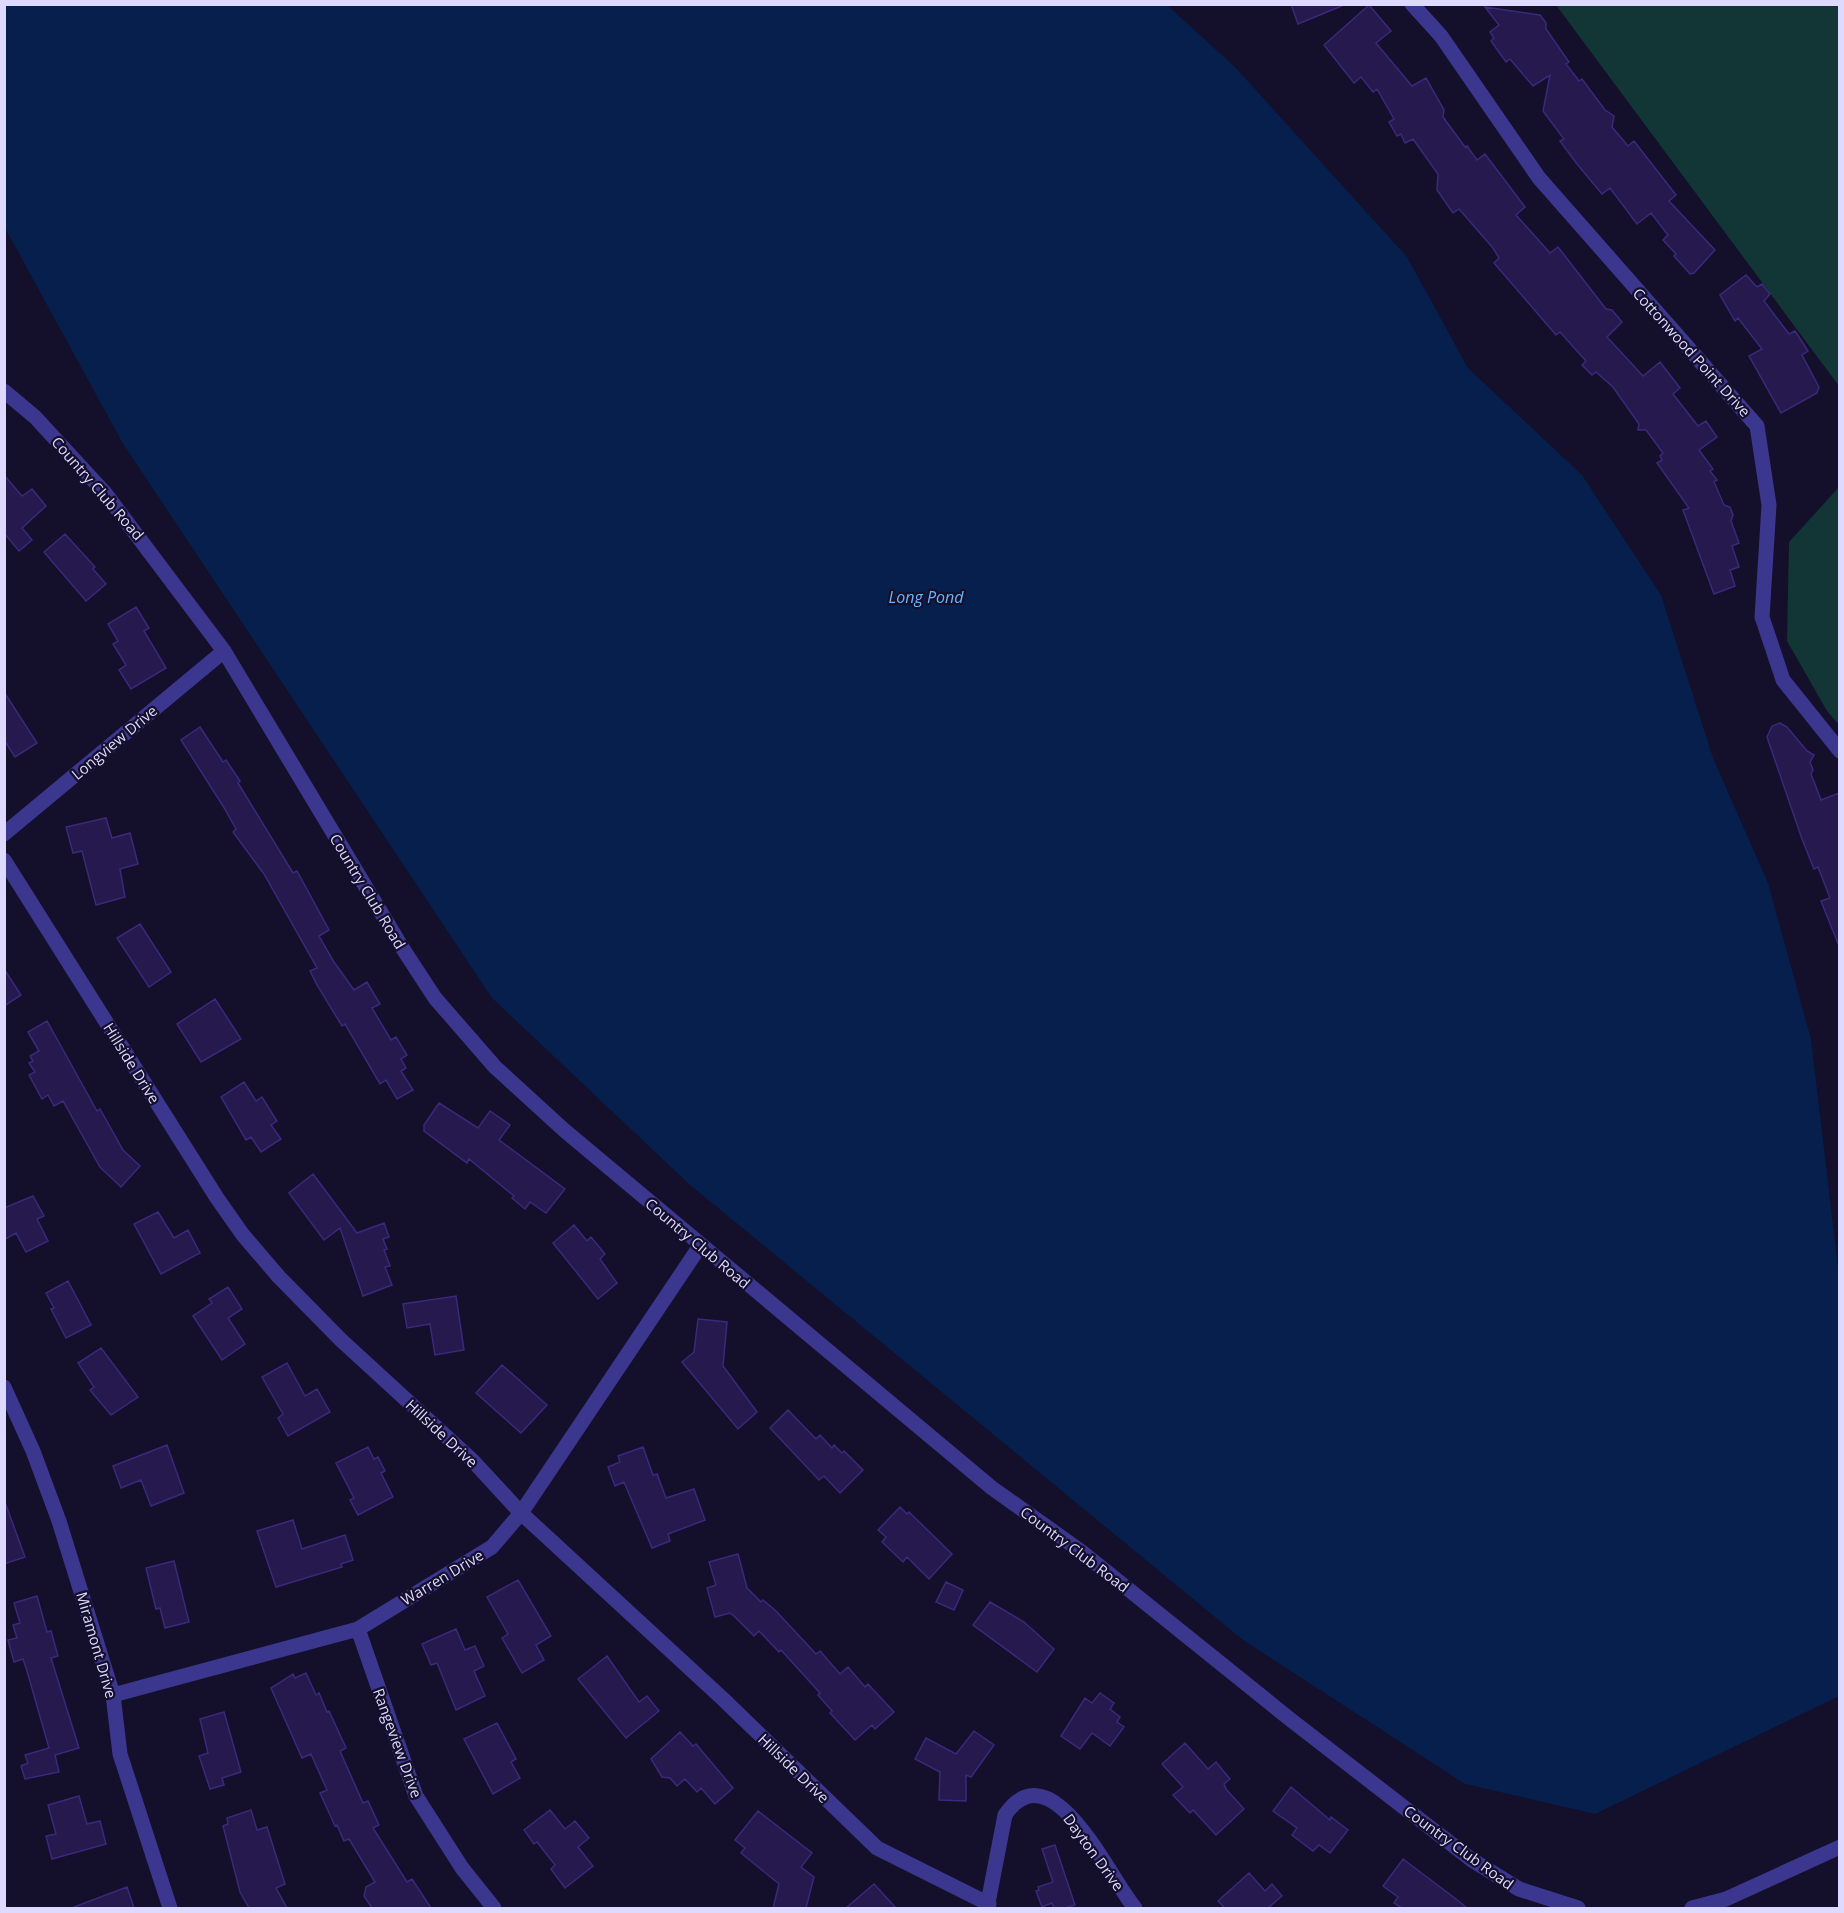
<svg xmlns="http://www.w3.org/2000/svg" width="1844" height="1913" font-family="'Open Sans',sans-serif">
	<style>
		.green { fill: #113635 }
		.water { fill: #061f4d }
		.building { fill: #25194e; stroke: #3b297c; stroke-width: 1.5 }
		.lines { fill: none; stroke-linecap: round; stroke-linejoin: round }
		.minor { stroke: #3b368e; stroke-width: 15 }
		.tertiary { stroke: #3b368e; stroke-width: 15 }
		.labels { text-anchor: middle; dominant-baseline: central; stroke-width: 4.5; stroke-linejoin: round; paint-order: stroke }
		.street-label { font-size: 15px; fill: #ded9ff; stroke: #140f2b }
		.water-label { font-size: 16px; font-style: italic; fill: #67b6ff; stroke: #140f2b }
	</style>
	<rect width="100%" height="100%" fill="#140f2b"/>
	<path class="green" d="M 1556,5 L 1839,5 L 1839,386 Z
		M 1839,487 L 1839,725 L 1827,711 L 1787,641 L 1789,542 Z"/>
	<path class="water" d="M 4,5 L 1167,5 L 1235,67 L 1407,257 L 1468,368 L 1582,475 L 1661,595 L 1713,758 L 1768,883 L 1811,1039 L 1840,1284 L 1839,1696 L 1595,1814 L 1465,1784 L 1243,1640 L 689,1184 L 492,998 L 122,442 L 5,228 Z"/>
	<path class="building" d="M 1291,4 L 1344,4 L 1344,5 L 1298,24 Z
		M 1369,5 L 1391,31 L 1376,43 L 1412,86 L 1426,78 L 1444,110 L 1443,117 L 1465,147 L 1467,146 L 1477,160 L 1485,154 L 1525,207 L 1516,215 L 1550,253 L 1558,247 L 1606,309 L 1612,310 L 1622,322 L 1607,337 L 1643,376 L 1660,362 L 1680,388 L 1673,394 L 1698,426 L 1706,421 L 1717,437 L 1699,450 L 1713,469 L 1710,471 L 1717,480 L 1714,482 L 1724,505 L 1730,507 L 1733,515 L 1731,521 L 1739,543 L 1732,546 L 1739,567 L 1730,570 L 1735,586 L 1714,594 L 1683,510 L 1689,508 L 1657,463 L 1662,460 L 1660,456 L 1663,453 L 1646,430 L 1638,430 L 1639,424 L 1613,387 L 1596,372 L 1592,375 L 1582,365 L 1586,361 L 1560,332 L 1556,335 L 1494,263 L 1499,258 L 1493,248 L 1459,209 L 1453,213 L 1437,190 L 1438,174 L 1413,139 L 1405,143 L 1401,134 L 1397,136 L 1389,122 L 1394,119 L 1377,89 L 1373,92 L 1361,77 L 1354,83 L 1324,45 Z
		M 1485,7 L 1540,15 L 1546,23 L 1546,29 L 1569,62 L 1566,64 L 1579,81 L 1582,79 L 1605,110 L 1614,116 L 1612,127 L 1628,146 L 1634,141 L 1676,195 L 1669,201 L 1715,250 L 1694,273 L 1690,274 L 1674,256 L 1676,254 L 1663,240 L 1668,235 L 1651,213 L 1637,224 L 1610,188 L 1602,194 L 1577,164 L 1560,141 L 1564,139 L 1543,111 L 1550,75 L 1533,86 L 1510,59 L 1506,62 L 1491,41 L 1494,38 L 1490,32 L 1499,25 Z
		M 1746,275 L 1757,287 L 1762,284 L 1770,294 L 1764,301 L 1789,334 L 1795,331 L 1799,337 L 1808,351 L 1802,355 L 1819,387 L 1817,393 L 1781,413 L 1749,356 L 1762,349 L 1738,318 L 1735,321 L 1720,295 Z
		M 4,475 L 22,496 L 32,489 L 46,506 L 22,528 L 32,540 L 19,551 L 4,533 Z
		M 65,534 L 95,567 L 93,569 L 106,584 L 86,601 L 44,552 Z
		M 136,607 L 149,628 L 144,631 L 166,668 L 131,689 L 119,670 L 126,665 L 113,644 L 118,641 L 108,624 Z
		M 4,692 L 37,743 L 15,757 L 4,740 Z
		M 1780,723 L 1787,727 L 1807,751 L 1814,755 L 1810,762 L 1813,770 L 1811,774 L 1821,800 L 1839,793 L 1839,946 L 1821,901 L 1830,898 L 1818,867 L 1814,869 L 1802,839 L 1767,737 L 1772,726 Z
		M 200,727 L 223,762 L 226,760 L 240,781 L 238,783 L 293,873 L 297,871 L 329,930 L 319,936 L 334,962 L 354,990 L 367,982 L 380,1004 L 372,1008 L 391,1040 L 396,1037 L 407,1055 L 401,1059 L 406,1068 L 401,1071 L 413,1090 L 397,1099 L 386,1080 L 380,1084 L 345,1024 L 342,1026 L 317,985 L 310,971 L 317,968 L 264,874 L 233,832 L 236,829 L 223,806 L 181,740 Z
		M 106,818 L 112,838 L 130,833 L 138,864 L 120,869 L 125,897 L 96,905 L 82,851 L 73,853 L 66,827 Z
		M 140,924 L 171,972 L 149,987 L 117,938 Z
		M 4,969 L 21,995 L 4,1006 Z
		M 215,999 L 241,1039 L 201,1062 L 177,1024 Z
		M 47,1021 L 97,1111 L 100,1109 L 123,1150 L 140,1166 L 121,1187 L 100,1167 L 63,1101 L 54,1106 L 48,1095 L 42,1099 L 29,1075 L 35,1072 L 29,1063 L 33,1061 L 30,1056 L 39,1051 L 28,1032 Z
		M 244,1082 L 256,1101 L 262,1097 L 277,1121 L 271,1125 L 281,1139 L 261,1152 L 251,1137 L 246,1140 L 221,1097 Z
		M 439,1103 L 478,1128 L 490,1111 L 510,1125 L 499,1140 L 565,1189 L 546,1213 L 530,1202 L 525,1209 L 512,1198 L 514,1196 L 469,1159 L 467,1163 L 424,1131 L 424,1125 Z
		M 313,1174 L 357,1233 L 384,1223 L 389,1237 L 383,1239 L 387,1249 L 384,1250 L 390,1266 L 385,1267 L 392,1285 L 363,1296 L 340,1228 L 324,1240 L 289,1193 Z
		M 33,1196 L 44,1216 L 37,1219 L 48,1241 L 26,1252 L 16,1233 L 4,1240 L 4,1208 Z
		M 158,1212 L 174,1238 L 188,1230 L 200,1253 L 161,1274 L 134,1224 Z
		M 574,1225 L 587,1241 L 591,1237 L 605,1254 L 600,1259 L 617,1283 L 598,1299 L 553,1243 Z
		M 68,1281 L 91,1325 L 66,1338 L 51,1309 L 54,1308 L 46,1293 Z
		M 228,1287 L 242,1309 L 228,1318 L 245,1344 L 222,1360 L 193,1316 L 212,1303 L 209,1299 Z
		M 456,1296 L 464,1350 L 435,1355 L 430,1324 L 407,1328 L 403,1304 Z
		M 698,1319 L 727,1322 L 723,1366 L 757,1412 L 738,1429 L 682,1362 L 694,1352 Z
		M 101,1348 L 138,1397 L 111,1415 L 90,1390 L 94,1387 L 78,1363 Z
		M 287,1363 L 305,1396 L 317,1389 L 330,1412 L 288,1436 L 278,1418 L 283,1414 L 262,1377 Z
		M 502,1365 L 547,1405 L 521,1433 L 476,1393 Z
		M 788,1410 L 816,1439 L 820,1435 L 832,1448 L 834,1445 L 842,1453 L 844,1451 L 863,1470 L 840,1493 L 824,1476 L 819,1480 L 770,1428 Z
		M 167,1445 L 184,1493 L 151,1506 L 141,1480 L 121,1488 L 113,1466 Z
		M 368,1447 L 374,1459 L 378,1457 L 385,1471 L 381,1473 L 393,1497 L 358,1515 L 350,1500 L 354,1498 L 336,1463 Z
		M 643,1447 L 653,1475 L 657,1474 L 666,1498 L 694,1489 L 705,1520 L 668,1534 L 670,1541 L 652,1548 L 624,1482 L 615,1486 L 608,1467 L 620,1462 L 618,1456 Z
		M 6,1505 L 25,1557 L 4,1564 L 4,1506 Z
		M 900,1507 L 907,1514 L 909,1512 L 952,1554 L 929,1579 L 907,1557 L 903,1562 L 882,1542 L 886,1537 L 878,1530 Z
		M 293,1520 L 302,1549 L 345,1535 L 353,1560 L 341,1564 L 342,1567 L 276,1587 L 257,1531 Z
		M 738,1554 L 747,1588 L 761,1602 L 763,1600 L 776,1611 L 816,1654 L 820,1651 L 840,1674 L 848,1667 L 865,1687 L 868,1684 L 894,1712 L 875,1729 L 872,1725 L 855,1740 L 830,1713 L 832,1711 L 818,1695 L 820,1693 L 781,1650 L 779,1652 L 759,1631 L 754,1636 L 734,1616 L 730,1613 L 715,1617 L 707,1588 L 716,1585 L 709,1562 Z
		M 174,1561 L 189,1622 L 165,1628 L 160,1608 L 156,1609 L 146,1568 Z
		M 518,1580 L 551,1636 L 536,1645 L 544,1660 L 522,1673 L 502,1638 L 508,1634 L 487,1597 Z
		M 946,1582 L 963,1590 L 954,1610 L 936,1602 Z
		M 37,1596 L 47,1632 L 51,1631 L 58,1656 L 51,1658 L 79,1748 L 55,1755 L 59,1772 L 25,1779 L 21,1766 L 28,1763 L 25,1755 L 49,1748 L 27,1671 L 23,1659 L 14,1662 L 8,1640 L 17,1638 L 13,1625 L 20,1623 L 14,1603 Z
		M 990,1602 L 1024,1622 L 1054,1649 L 1037,1672 L 973,1625 Z
		M 456,1629 L 465,1650 L 475,1646 L 484,1666 L 474,1671 L 485,1696 L 456,1710 L 437,1663 L 431,1665 L 422,1644 Z
		M 607,1656 L 639,1702 L 647,1696 L 659,1711 L 626,1738 L 578,1679 Z
		M 306,1673 L 316,1695 L 319,1693 L 327,1712 L 329,1711 L 346,1748 L 340,1751 L 363,1803 L 368,1801 L 379,1825 L 373,1828 L 407,1882 L 412,1879 L 431,1908 L 372,1908 L 364,1896 L 366,1887 L 375,1882 L 349,1839 L 344,1841 L 337,1825 L 335,1826 L 320,1793 L 327,1790 L 311,1754 L 302,1758 L 271,1688 L 293,1674 L 295,1678 Z
		M 1100,1693 L 1114,1703 L 1110,1709 L 1120,1717 L 1117,1722 L 1124,1727 L 1110,1746 L 1092,1733 L 1080,1749 L 1061,1736 L 1085,1698 L 1092,1703 Z
		M 224,1712 L 241,1772 L 222,1778 L 224,1785 L 210,1789 L 199,1756 L 208,1753 L 200,1719 Z
		M 497,1723 L 516,1759 L 511,1762 L 520,1778 L 493,1794 L 464,1739 Z
		M 974,1731 L 994,1745 L 971,1777 L 966,1775 L 966,1801 L 939,1800 L 940,1772 L 915,1759 L 926,1738 L 956,1754 Z
		M 680,1732 L 693,1746 L 696,1744 L 733,1788 L 715,1804 L 701,1788 L 697,1792 L 685,1779 L 677,1786 L 670,1778 L 662,1777 L 651,1759 Z
		M 1185,1743 L 1208,1769 L 1216,1762 L 1230,1779 L 1224,1784 L 1226,1789 L 1244,1809 L 1216,1835 L 1193,1810 L 1190,1813 L 1173,1795 L 1183,1787 L 1162,1764 Z
		M 1291,1787 L 1330,1820 L 1331,1817 L 1348,1830 L 1330,1853 L 1319,1845 L 1313,1851 L 1292,1835 L 1297,1828 L 1273,1811 Z
		M 79,1796 L 87,1824 L 100,1821 L 106,1844 L 52,1859 L 46,1836 L 56,1834 L 48,1805 Z
		M 251,1810 L 257,1830 L 267,1827 L 285,1884 L 276,1888 L 287,1908 L 249,1908 L 240,1892 L 223,1826 L 228,1824 L 227,1818 Z
		M 550,1810 L 565,1829 L 575,1821 L 589,1838 L 578,1847 L 593,1866 L 565,1888 L 551,1869 L 555,1865 L 537,1842 L 534,1844 L 524,1830 Z
		M 758,1811 L 812,1853 L 801,1867 L 814,1877 L 806,1908 L 773,1908 L 779,1884 L 741,1853 L 745,1848 L 735,1840 Z
		M 1055,1845 L 1075,1905 L 1064,1908 L 1054,1908 L 1052,1903 L 1042,1907 L 1036,1891 L 1039,1890 L 1038,1887 L 1053,1882 L 1042,1849 Z
		M 1403,1859 L 1456,1899 L 1467,1908 L 1402,1908 L 1394,1903 L 1398,1897 L 1383,1886 Z
		M 1249,1873 L 1265,1891 L 1272,1884 L 1282,1896 L 1268,1908 L 1225,1908 L 1218,1901 Z
		M 874,1884 L 896,1908 L 846,1908 Z
		M 127,1887 L 134,1908 L 74,1908 L 74,1907 Z"/>
	<g class="lines">
		<path class="minor" d="M 1412,4 L 1441,36 L 1539,178 L 1757,426 L 1769,505 L 1762,617 L 1783,680 L 1840,751
			M 4,834 L 224,651
			M 4,860 L 217,1198 L 243,1235 L 279,1277 L 341,1340 L 473,1461 L 521,1513 L 723,1699 L 877,1848 L 989,1904
			M 4,1387 L 33,1451 L 59,1521 L 113,1695 L 120,1754 L 170,1908
			M 358,1629 L 416,1796 L 462,1868 L 494,1908
			M 113,1695 L 358,1629 L 492,1547 L 521,1513 L 700,1246
			M 987,1908 L 1005,1815 C 1052,1746 1110,1880 1135,1908"/>
		<path class="tertiary" d="M 4,391 L 35,417 L 105,493 L 224,651 L 403,949 L 435,998 L 495,1067 L 564,1130 L 992,1488 L 1082,1552 L 1291,1720 L 1472,1860 L 1519,1889 L 1578,1908
			M 1692,1908 L 1726,1899 L 1840,1847"/>
	</g>
	<g class="labels">
		<g class="street-label">
			<text transform="translate(1692 352) rotate(48)">Cottonwood Point Drive</text>
			<text transform="translate(98 488) rotate(49)">Country Club Road</text>
			<text transform="translate(114 742) rotate(-40)">Longview Drive</text>
			<text transform="translate(368 891) rotate(59)">Country Club Road</text>
			<text transform="translate(132 1063) rotate(58)">Hillside Drive</text>
			<text transform="translate(698 1243) rotate(40)">Country Club Road</text>
			<text transform="translate(442 1433) rotate(43)">Hillside Drive</text>
			<text transform="translate(1075 1549) rotate(37)">Country Club Road</text>
			<text transform="translate(442 1577) rotate(-31)">Warren Drive</text>
			<text transform="translate(97 1645) rotate(74)">Miramont Drive</text>
			<text transform="translate(398 1743) rotate(70)">Rangeview Drive</text>
			<text transform="translate(794 1768) rotate(44)">Hillside Drive</text>
			<text transform="translate(1459 1847) rotate(36)">Country Club Road</text>
			<text transform="translate(1094 1852) rotate(54)">Dayton Drive</text>
		</g>
		<g class="water-label">
			<text x="926" y="597">Long Pond</text>
		</g>
	</g>
	<rect width="1844" height="1913" fill="none" stroke="#ded9ff" stroke-width="12"/>
</svg>
